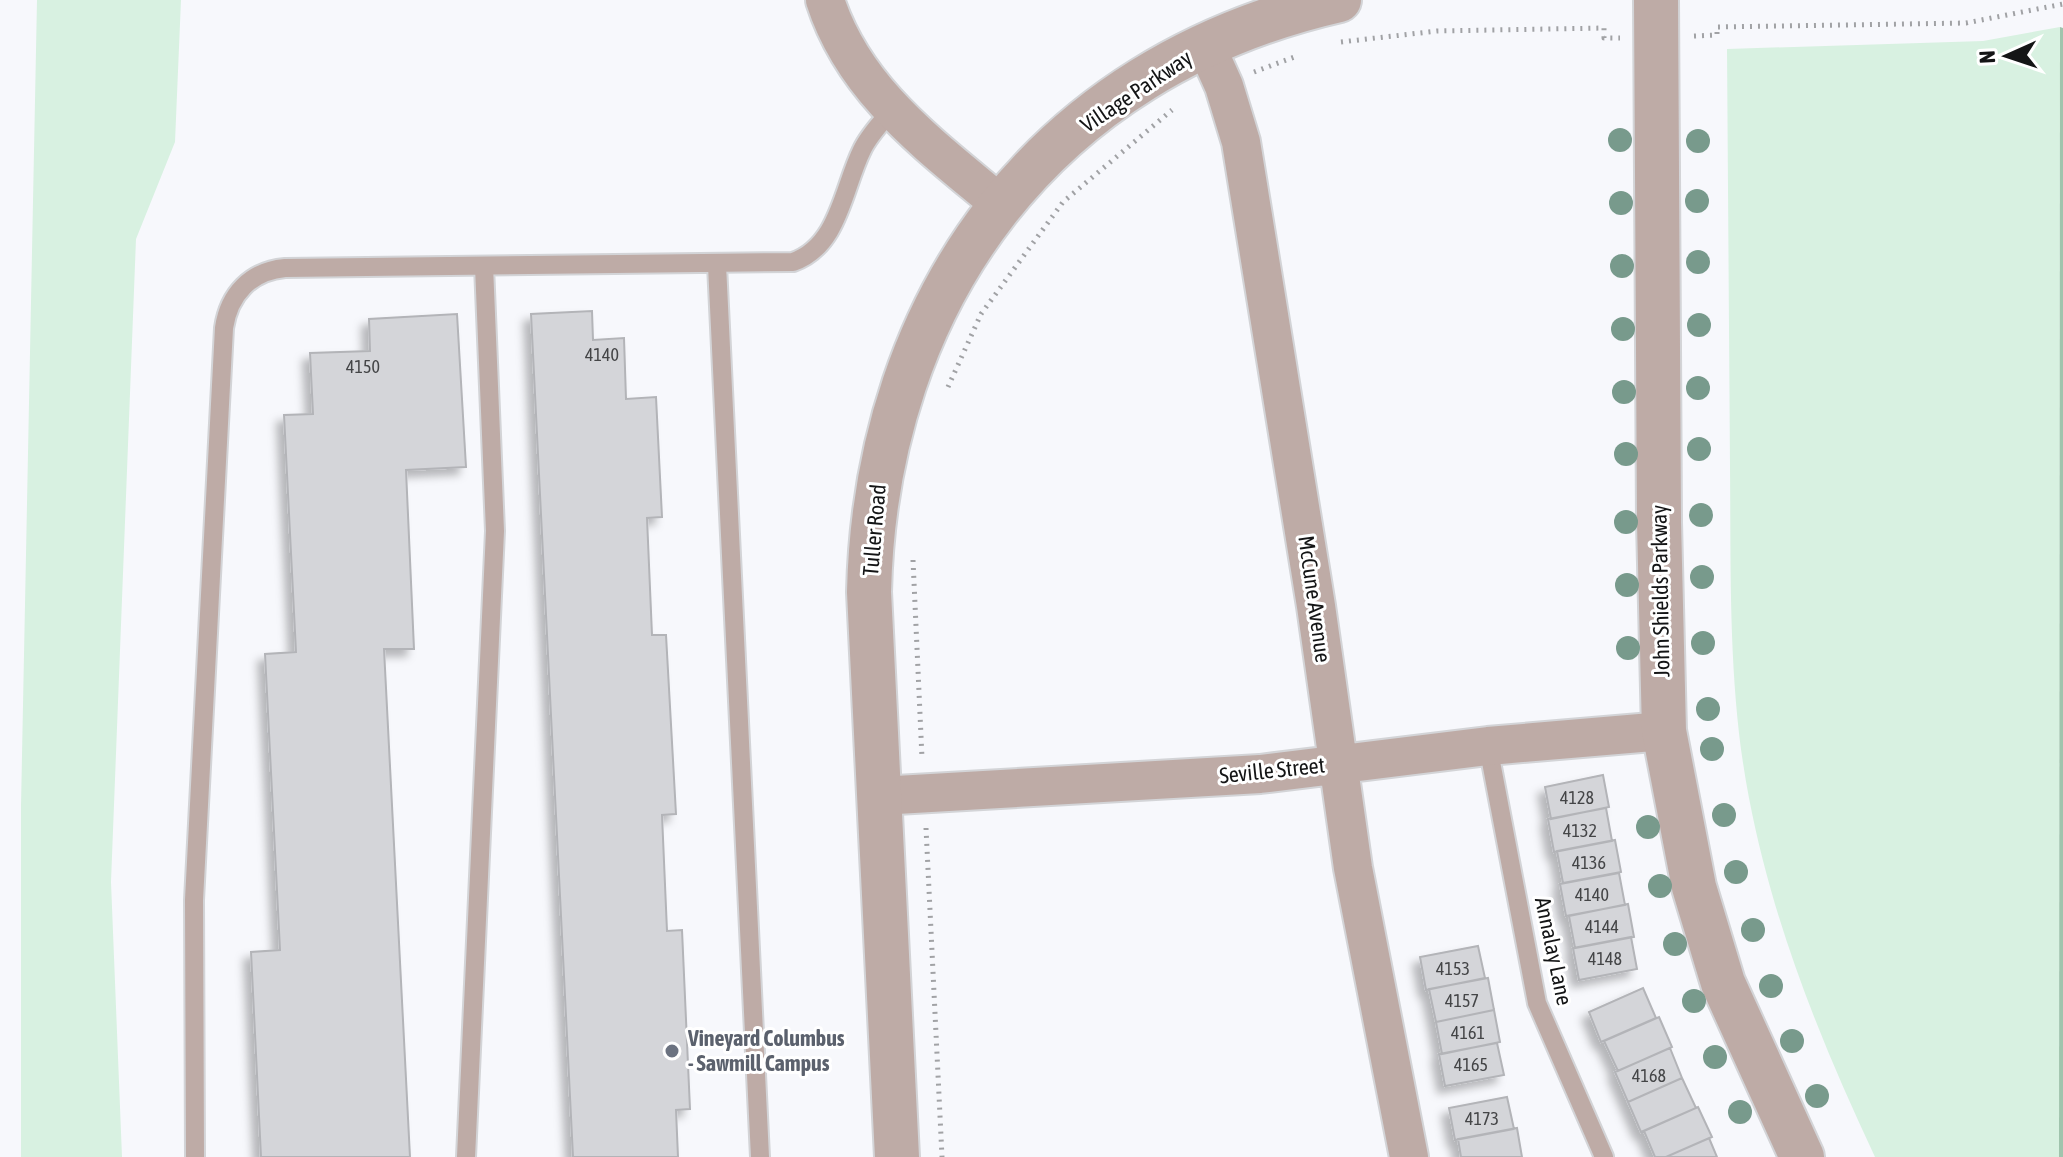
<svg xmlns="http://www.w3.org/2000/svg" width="2063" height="1157" font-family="'Asap Condensed',sans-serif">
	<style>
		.green { fill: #d8f1e1 }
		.forest { fill: #a0c4ad }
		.building { fill: #d4d5d9; stroke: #b3b4b8; stroke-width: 2; filter: url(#shadow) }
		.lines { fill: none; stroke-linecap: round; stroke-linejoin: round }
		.service-casing { stroke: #d3d4d7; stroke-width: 22 }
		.minor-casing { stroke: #d3d4d7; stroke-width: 42 }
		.tertiary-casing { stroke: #d3d4d7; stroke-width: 48 }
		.path { stroke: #a1a2a5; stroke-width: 5; stroke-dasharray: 2 6; stroke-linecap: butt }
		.service { stroke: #beaba6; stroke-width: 18 }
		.minor { stroke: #beaba6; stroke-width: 38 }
		.tertiary { stroke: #beaba6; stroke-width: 44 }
		.tree { fill: #789a8c }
		.worship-dot { fill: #6b7280; stroke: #fff; stroke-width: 3 }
		.labels { text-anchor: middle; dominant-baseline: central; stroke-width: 6; stroke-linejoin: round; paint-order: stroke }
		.number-label { font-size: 18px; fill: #444547 }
		.street-label { font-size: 22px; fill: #141516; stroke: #fff }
		.worship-label { font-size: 22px; font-weight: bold; fill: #5b616d; stroke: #fff; text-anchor: start }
	</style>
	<defs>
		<filter id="shadow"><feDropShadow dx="-7" dy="7" stdDeviation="4" flood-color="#0004"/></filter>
	</defs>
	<rect width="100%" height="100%" fill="#f7f8fc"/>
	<path class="green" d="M 37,0 L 181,0 L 175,142 L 136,239 L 111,882 L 122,1157 L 21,1157 L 21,806 Z
		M 2060,27 L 2059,1157 L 1875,1157 C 1821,1042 1773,924 1749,798 C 1728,690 1731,576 1730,466 C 1729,327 1728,188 1727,49 L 1983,41 Z"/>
	<path class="forest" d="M 2060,27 L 2063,28 L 2063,1157 L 2059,1157 Z"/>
	<path class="building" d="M 592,311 L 593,340 L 624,338 L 626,399 L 656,397 L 662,517 L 647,518 L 652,635 L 666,635 L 676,814 L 662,815 L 667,931 L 682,930 L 690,1109 L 676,1110 L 678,1157 L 573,1157 L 531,314 Z
		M 457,314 L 466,467 L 406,470 L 414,649 L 384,649 L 410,1157 L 261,1157 L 251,952 L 280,950 L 265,654 L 296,652 L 284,415 L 313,414 L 310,353 L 370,351 L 369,319 Z
		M 1603,775 L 1609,807 L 1551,819 L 1545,787 Z
		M 1606,808 L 1612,841 L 1554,852 L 1548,819 Z
		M 1615,840 L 1621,872 L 1563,883 L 1557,851 Z
		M 1619,873 L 1625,905 L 1566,916 L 1560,884 Z
		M 1628,904 L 1634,937 L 1575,948 L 1569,916 Z
		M 1631,937 L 1637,969 L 1579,980 L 1573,948 Z
		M 1478,946 L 1485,978 L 1426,990 L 1420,957 Z
		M 1488,978 L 1494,1010 L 1436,1022 L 1429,989 Z
		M 1643,988 L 1656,1018 L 1601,1042 L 1589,1012 Z
		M 1494,1010 L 1500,1042 L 1442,1054 L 1436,1022 Z
		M 1659,1017 L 1672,1047 L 1618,1071 L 1604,1041 Z
		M 1497,1043 L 1504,1075 L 1445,1086 L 1439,1054 Z
		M 1670,1048 L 1682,1078 L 1628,1102 L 1615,1072 Z
		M 1682,1078 L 1696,1108 L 1641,1132 L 1628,1102 Z
		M 1507,1097 L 1514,1129 L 1455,1140 L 1449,1108 Z
		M 1698,1107 L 1712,1137 L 1666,1157 L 1655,1157 L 1644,1131 Z
		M 1517,1128 L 1522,1157 L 1461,1157 L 1458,1139 Z
		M 1709,1138 L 1717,1157 L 1666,1157 Z"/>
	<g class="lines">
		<g class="service-casing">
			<path id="service" d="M 717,265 L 760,1157
				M 1488,746 L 1537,1003 L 1604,1157
				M 195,1157 L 194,900 L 224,328 C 229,294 251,271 285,268 L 793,262 C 839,246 843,188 862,150 C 869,135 881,123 892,110
				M 466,1157 L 495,531 L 484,266"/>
		</g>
		<g class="minor-casing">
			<path id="minor" d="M 825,0 C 854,91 930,145 1000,204
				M 1206,46 L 1224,86 L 1241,142 L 1316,606 L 1353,868 L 1409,1157
				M 879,796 L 1260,774 L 1488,746 L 1664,731"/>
		</g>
		<g class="tertiary-casing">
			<path id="tertiary" d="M 1656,0 L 1659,522 L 1664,731 L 1694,887 L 1723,983 L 1802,1157
				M 897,1157 L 869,592 C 876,297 1046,67 1339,0"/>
		</g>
		<path class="path" d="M 1694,36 L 1717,35 L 1717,27 L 1966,23 L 2063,4
			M 1341,42 L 1437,31 L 1604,28 L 1604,38 L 1620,38
			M 1254,72 L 1297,56
			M 948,387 L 981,314 L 1063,202 L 1172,110
			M 913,560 L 922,758
			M 926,828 L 942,1157"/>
		<use href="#service" class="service"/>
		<use href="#minor" class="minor"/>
		<use href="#tertiary" class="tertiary"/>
	</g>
	<g class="tree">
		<circle cx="1620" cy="140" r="12"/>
		<circle cx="1698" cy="141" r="12"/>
		<circle cx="1697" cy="201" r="12"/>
		<circle cx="1621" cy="203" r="12"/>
		<circle cx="1698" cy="262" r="12"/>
		<circle cx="1622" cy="266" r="12"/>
		<circle cx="1699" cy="325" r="12"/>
		<circle cx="1623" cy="329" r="12"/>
		<circle cx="1698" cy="388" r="12"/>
		<circle cx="1624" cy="392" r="12"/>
		<circle cx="1699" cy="449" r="12"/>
		<circle cx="1626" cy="454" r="12"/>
		<circle cx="1701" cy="515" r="12"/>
		<circle cx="1626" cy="522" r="12"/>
		<circle cx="1702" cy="577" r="12"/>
		<circle cx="1627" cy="585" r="12"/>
		<circle cx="1703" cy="643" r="12"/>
		<circle cx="1628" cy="648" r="12"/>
		<circle cx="1708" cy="709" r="12"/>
		<circle cx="1712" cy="749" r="12"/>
		<circle cx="1724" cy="815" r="12"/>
		<circle cx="1648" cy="827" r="12"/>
		<circle cx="1736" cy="872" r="12"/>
		<circle cx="1660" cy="886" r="12"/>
		<circle cx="1753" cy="930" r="12"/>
		<circle cx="1675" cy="944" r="12"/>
		<circle cx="1771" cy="986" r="12"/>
		<circle cx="1694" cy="1001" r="12"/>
		<circle cx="1792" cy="1041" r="12"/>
		<circle cx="1715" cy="1057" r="12"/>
		<circle cx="1817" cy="1096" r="12"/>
		<circle cx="1740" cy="1112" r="12"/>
	</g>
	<circle class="worship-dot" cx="672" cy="1051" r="8"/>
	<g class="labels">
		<g class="number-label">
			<text x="602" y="354">4140</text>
			<text x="363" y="366">4150</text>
			<text x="1577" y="797">4128</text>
			<text x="1580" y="830">4132</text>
			<text x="1589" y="862">4136</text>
			<text x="1592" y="894">4140</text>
			<text x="1602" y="926">4144</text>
			<text x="1605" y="958">4148</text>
			<text x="1453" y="968">4153</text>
			<text x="1462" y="1000">4157</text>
			<text x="1468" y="1032">4161</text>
			<text x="1471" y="1064">4165</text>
			<text x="1649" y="1075">4168</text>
			<text x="1482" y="1118">4173</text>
		</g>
		<g class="street-label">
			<text transform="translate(1136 91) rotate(-34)">Village Parkway</text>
			<text transform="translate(874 530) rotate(-85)">Tuller Road</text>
			<text transform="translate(1660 591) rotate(-91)">John Shields Parkway</text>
			<text transform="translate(1315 599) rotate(82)">McCune Avenue</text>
			<text transform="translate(1272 770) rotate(-6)">Seville Street</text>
			<text transform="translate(1554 951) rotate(78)">Annalay Lane</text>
		</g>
		<g class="worship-label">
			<text x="688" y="1038">Vineyard Columbus<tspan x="688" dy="25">- Sawmill Campus</tspan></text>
		</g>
	</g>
	<g transform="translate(2007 56) rotate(267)" stroke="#ffffff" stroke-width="6" paint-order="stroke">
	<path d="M0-6L14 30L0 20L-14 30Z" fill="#141516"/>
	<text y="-12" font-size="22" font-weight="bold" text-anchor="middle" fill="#141516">N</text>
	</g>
</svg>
